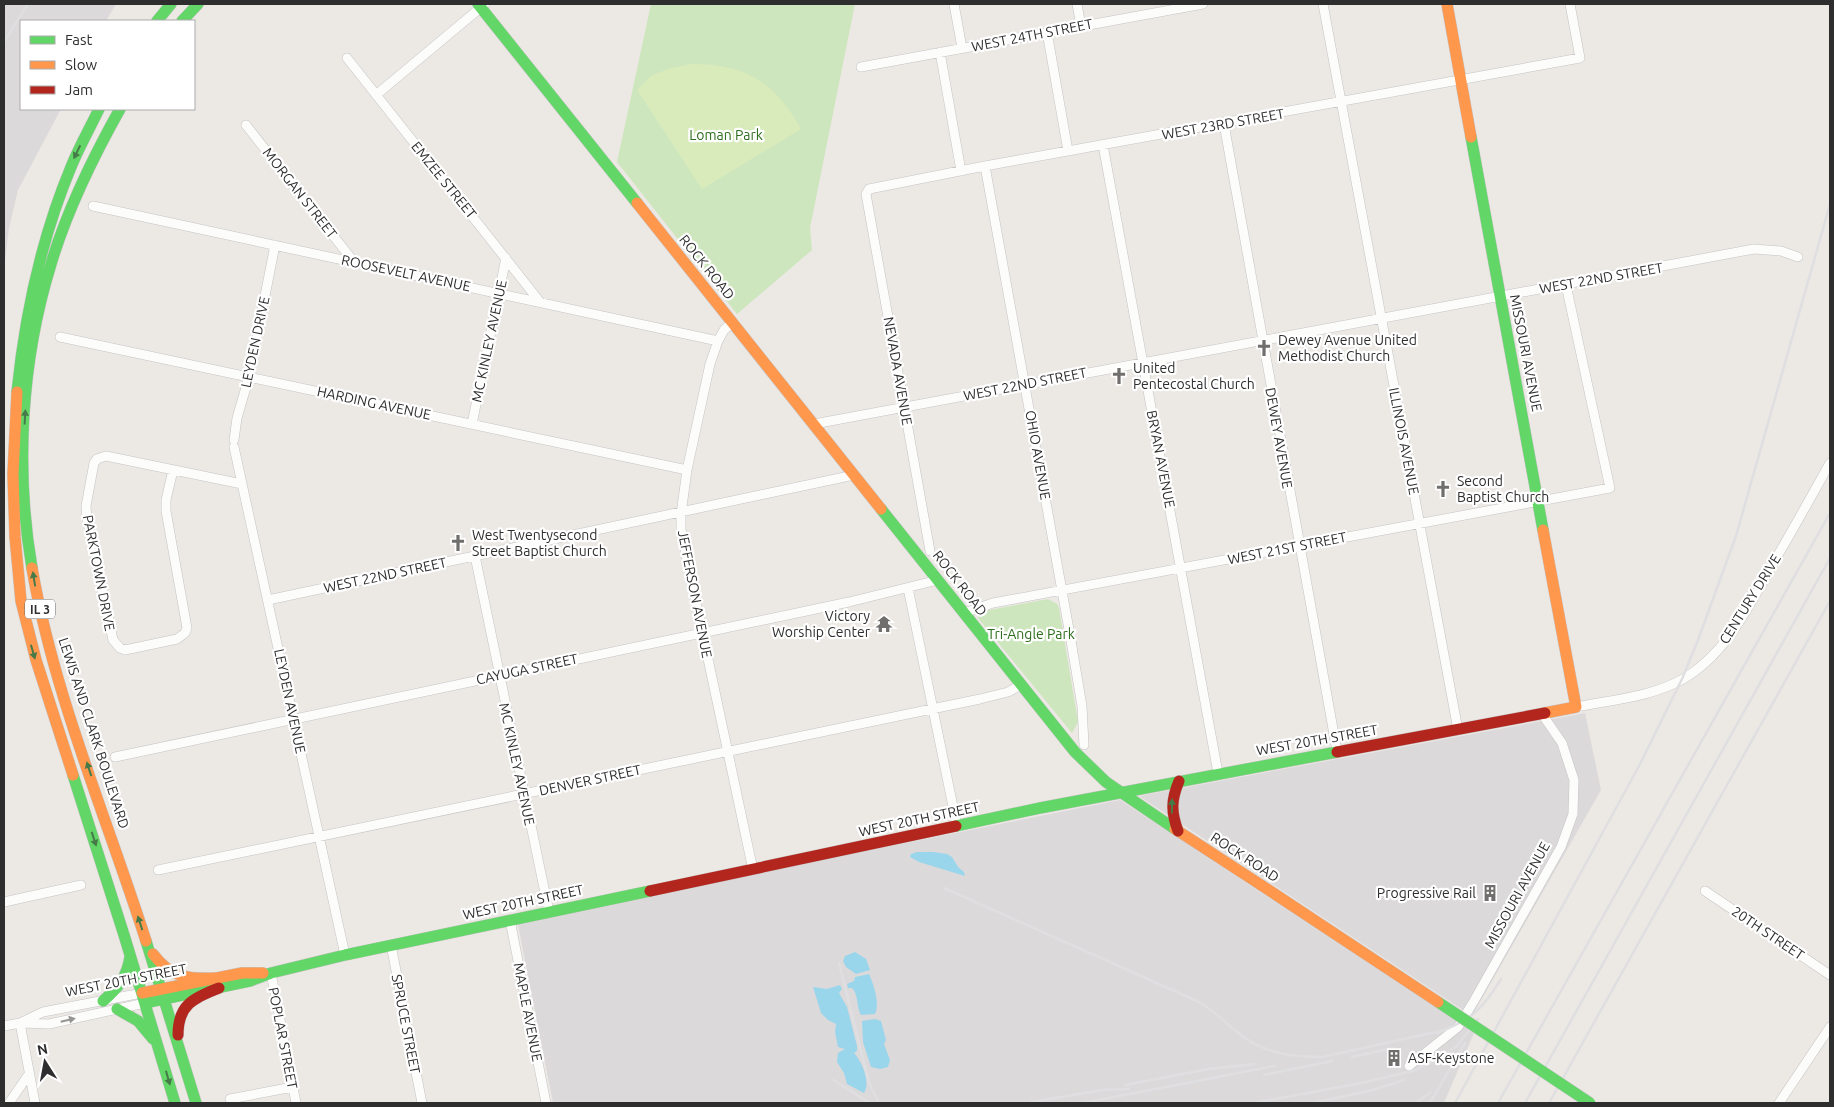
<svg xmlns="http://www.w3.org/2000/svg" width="1834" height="1107" font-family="Ubuntu,sans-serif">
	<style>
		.industrial { fill: #dcd9db }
		.green { fill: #cee6be }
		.pitch { fill: #d9eabb }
		.water { fill: #99d6ec }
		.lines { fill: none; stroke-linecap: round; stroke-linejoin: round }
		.street-casing { stroke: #c5c4c5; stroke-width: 10 }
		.fast-casing { stroke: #c5c4c5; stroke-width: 12 }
		.slow-casing { stroke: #c5c4c5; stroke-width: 12 }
		.jam-casing { stroke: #c5c4c5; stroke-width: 12 }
		.street { stroke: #fcfcfb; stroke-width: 9 }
		.fast { stroke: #63d668; stroke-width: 11 }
		.slow { stroke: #ff974d; stroke-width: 11 }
		.jam { stroke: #b3261e; stroke-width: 11 }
		.rail { stroke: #dfdfe1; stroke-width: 2.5 }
		.fast-bridge-casing { stroke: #c5c4c5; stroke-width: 12; stroke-linecap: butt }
		.slow-bridge-casing { stroke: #c5c4c5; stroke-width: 12; stroke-linecap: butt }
		.fast-bridge { stroke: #63d668; stroke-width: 11 }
		.slow-bridge { stroke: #ff974d; stroke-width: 11 }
		.oneway { fill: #467a48 }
		.oneway2 { fill: #959594 }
		.labels { text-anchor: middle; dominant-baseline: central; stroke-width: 4.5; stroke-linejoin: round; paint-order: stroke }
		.shield { fill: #fff; stroke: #6d6d6d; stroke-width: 1 }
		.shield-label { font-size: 12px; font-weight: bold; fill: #2e2e2e }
		.street-label { font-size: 14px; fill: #2e2e2e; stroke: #fff }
		.park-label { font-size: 14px; fill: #2c6e1b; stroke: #fff }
		.poi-label { font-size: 14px; fill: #2e2e2e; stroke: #fff; text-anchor: start }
	</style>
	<rect width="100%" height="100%" fill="#ece8e4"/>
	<path class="industrial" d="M 4,4 L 116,4 L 106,21 L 21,21 L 21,109 L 61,109 L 18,190 L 9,228 L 4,268 Z
		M 1585,713 L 1601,790 L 1472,1016 L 1139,796 Z
		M 1120,800 L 1474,1033 L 1444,1103 L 553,1103 L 518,925 L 880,848 Z"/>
	<path class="green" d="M 651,4 L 855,4 L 810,228 L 812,250 L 737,314 L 617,162 Z
		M 1048,599 L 1057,604 L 1059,608 L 1078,722 L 1072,733 L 978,618 L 979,614 L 984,611 Z"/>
	<path class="pitch" d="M 690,64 C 745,64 774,81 801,129 L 702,189 L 637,90 L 651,76 L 668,69 Z"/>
	<path class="water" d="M 917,852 L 933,852 L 947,854 L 952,857 L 958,867 L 964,872 L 965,876 L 919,862 L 910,857 L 911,854 Z
		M 855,952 L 866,959 L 870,970 L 856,974 L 846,967 L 843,961 L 845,956 Z
		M 869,974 C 874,985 880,1004 875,1014 L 861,1015 C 856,1007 859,995 852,988 L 848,988 L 847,984 L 854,981 L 855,977 Z
		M 840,985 L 842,989 L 839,993 L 847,1007 L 857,1046 L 857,1051 L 854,1053 C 862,1062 871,1082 864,1093 L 847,1084 L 844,1073 L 837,1062 L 838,1053 L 845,1049 L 838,1047 L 835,1032 L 836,1024 L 828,1020 L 821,1013 L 813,987 L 827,989 Z
		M 875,1019 L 881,1021 L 886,1040 L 884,1044 L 890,1060 L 888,1067 L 880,1069 L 871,1067 L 863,1042 L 862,1021 Z"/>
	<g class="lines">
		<g class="street-casing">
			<path id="street" d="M 954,4 L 962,48
				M 1077,4 L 1081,26
				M 1323,4 L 1458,730
				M 1047,32 L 1068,151
				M 940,52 L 961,171
				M 347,58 L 540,302
				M 861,67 L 1203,4
				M 376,95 L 485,4
				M 1224,124 L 1337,751
				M 246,125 L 354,262
				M 1103,145 L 1218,773
				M 985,166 L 1070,635 L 1082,706 L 1084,745
				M 93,206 L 718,341
				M 732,323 L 724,330 L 718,341 L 710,364 L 687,470 L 681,514 L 681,529 L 688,565 L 753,870
				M 60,337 L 687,470
				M 472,424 L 506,258
				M 814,424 L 1754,249 L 1781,251 L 1798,257
				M 234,440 L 237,418 L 249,377 L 275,245
				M 234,447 L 345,955
				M 173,470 L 166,500 L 166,511 L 187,628 L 185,633 L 177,639 L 125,650 L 120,648 L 113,640 L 87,518 L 86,506 L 94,463 L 97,459 L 106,456 L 242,484
				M 930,551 L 866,194 L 869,189 L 985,166 L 1580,58 L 1570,4
				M 475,556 L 549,912
				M 908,588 L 957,826
				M 268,600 L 854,475
				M 964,613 L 993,603 L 1610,488 L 1566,285
				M 1576,707 C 1612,700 1651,697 1683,679 C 1728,653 1750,603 1775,560 C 1794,528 1812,495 1830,463
				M 115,757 L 849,602 L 938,580
				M 158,870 L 980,699 L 1008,692 L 1021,685
				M 1705,891 L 1830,975
				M 4,902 L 81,885
				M 510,920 L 546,1103
				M 391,945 L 422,1103
				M 271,973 L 296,1103
				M 20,1023 L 35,1103
				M 22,1023 L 49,1024 L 145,1003
				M 4,1026 L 20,1023 L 43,1012 L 142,993
				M 1409,1066 L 1458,1027 L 1474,1001 L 1561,847 L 1573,814 L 1574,780 L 1562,743 L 1542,714
				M 230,1099 L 293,1087
				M 9,1103 L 29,1074
				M 1779,1103 L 1830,1027"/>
		</g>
		<g class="fast-casing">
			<path id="fast" d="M 478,4 L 637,203
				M 157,21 L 171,4
				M 182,21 L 198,4
				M 1471,137 L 1543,530
				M 17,392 C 25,314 41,239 71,167 C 79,147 90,128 99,109
				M 881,509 L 1075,752 L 1106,782 L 1175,829
				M 32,568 C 15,469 21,361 51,264 C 67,210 92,159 120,109
				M 73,775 L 124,935 L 175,1103
				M 956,826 L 1040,808 L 1337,752
				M 146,941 L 196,1103
				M 103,1001 C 118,988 127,977 130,957
				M 145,1003 L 250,981 L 271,973 L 345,955 L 650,891
				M 117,1009 L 138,1021 L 153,1039"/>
		</g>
		<g class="slow-casing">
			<path id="slow" d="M 1447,4 L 1471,137
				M 637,203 L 881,509
				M 17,392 L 13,474 L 15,537 L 21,601 L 36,660 L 73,775
				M 1543,530 L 1576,707 L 1545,713
				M 32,568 C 54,696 107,818 146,941
				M 1175,829 L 1261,885
				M 153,954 C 171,978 188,979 216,978
				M 142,993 L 242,973 L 263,973"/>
		</g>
		<g class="jam-casing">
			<path id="jam" d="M 1337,752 L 1545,713
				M 1178,831 C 1171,812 1171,800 1179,781
				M 650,891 L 956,826
				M 178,1035 C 178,1005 193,998 219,988"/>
		</g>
		<use href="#street" class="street"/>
		<use href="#fast" class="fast"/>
		<use href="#slow" class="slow"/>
		<use href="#jam" class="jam"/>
		<path class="rail" d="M 4,42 L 28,4
			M 944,888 L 1197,1001 C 1214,1010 1222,1020 1237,1032 C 1262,1053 1290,1057 1322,1057 L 1445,1030
			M 839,963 L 869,1083 L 879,1103
			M 1438,1033 C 1473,1018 1481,1011 1501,979
			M 1352,1057 L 1394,1048
			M 1264,1075 L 1332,1061
			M 833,1080 L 870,1103
			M 1125,1085 L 1209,1069 L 1254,1064
			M 1031,1102 L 1103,1090 L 1129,1089
			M 1083,1103 L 1275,1066
			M 1254,1103 L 1361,1083 L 1412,1071 L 1430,1063 L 1457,1046 L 1478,1019
			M 1313,1103 L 1373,1090 L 1404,1080
			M 1416,1103 L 1431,1092
			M 1430,1103 L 1465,1043
			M 1455,1103 L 1639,766 L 1682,679 L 1698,640 L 1736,536 L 1830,204
			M 1498,1103 L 1830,513
			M 1525,1103 L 1830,558
			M 1549,1103 L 1830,601"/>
		<g class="fast-bridge-casing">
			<path id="fast-bridge" d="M 1438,1002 L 1590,1103"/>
		</g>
		<g class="slow-bridge-casing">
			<path id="slow-bridge" d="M 1261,885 L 1438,1002"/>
		</g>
		<use href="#fast-bridge" class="fast-bridge"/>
		<use href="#slow-bridge" class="slow-bridge"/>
	</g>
	<defs><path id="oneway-solid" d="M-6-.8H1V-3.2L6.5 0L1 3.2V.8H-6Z" transform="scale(1.25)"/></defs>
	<g class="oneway">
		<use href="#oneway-solid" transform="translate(77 152) rotate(116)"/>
		<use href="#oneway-solid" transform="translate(25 417) rotate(-87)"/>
		<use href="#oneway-solid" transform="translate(34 579) rotate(-99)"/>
		<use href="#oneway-solid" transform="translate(33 652) rotate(74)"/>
		<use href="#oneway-solid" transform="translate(89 769) rotate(-108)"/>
		<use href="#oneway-solid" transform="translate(1172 806) rotate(-89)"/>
		<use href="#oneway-solid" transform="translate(94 839) rotate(72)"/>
		<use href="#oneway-solid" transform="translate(140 923) rotate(-108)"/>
		<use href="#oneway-solid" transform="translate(168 1078) rotate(74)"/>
	</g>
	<use class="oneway2" href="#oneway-solid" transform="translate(68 1020) rotate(-13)"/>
	<defs>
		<g id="church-bare" transform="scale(1.35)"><path d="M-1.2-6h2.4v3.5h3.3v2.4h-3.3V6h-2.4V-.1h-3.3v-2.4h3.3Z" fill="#706f6e" stroke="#fff" stroke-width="2.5" paint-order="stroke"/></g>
		<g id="temple-bare" transform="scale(1.35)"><path d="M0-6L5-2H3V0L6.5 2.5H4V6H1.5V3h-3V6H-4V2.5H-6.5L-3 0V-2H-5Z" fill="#706f6e" stroke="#fff" stroke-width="2.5" paint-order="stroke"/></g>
		<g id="building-bare" transform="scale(1.35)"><path d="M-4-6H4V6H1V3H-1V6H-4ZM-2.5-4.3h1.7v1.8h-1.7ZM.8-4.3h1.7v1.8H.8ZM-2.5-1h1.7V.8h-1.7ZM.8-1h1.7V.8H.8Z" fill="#706f6e" stroke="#fff" stroke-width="2.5" paint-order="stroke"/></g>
	</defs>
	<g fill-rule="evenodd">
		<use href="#church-bare" x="1264" y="348"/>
		<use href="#church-bare" x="1119" y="376"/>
		<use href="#church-bare" x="1443" y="489"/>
		<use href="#church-bare" x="458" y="543"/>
		<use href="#temple-bare" x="884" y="624"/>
		<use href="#building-bare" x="1490" y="893"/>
		<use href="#building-bare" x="1394" y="1058"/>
	</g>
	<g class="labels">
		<rect class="shield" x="25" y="599.5" width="30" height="19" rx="4"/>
		<g class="shield-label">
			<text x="40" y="609">IL 3</text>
		</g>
		<g class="street-label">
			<text transform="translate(1032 35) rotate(-11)">WEST 24TH STREET</text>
			<text transform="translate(1223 124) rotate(-10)">WEST 23RD STREET</text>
			<text transform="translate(444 180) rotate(51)">EMZEE STREET</text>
			<text transform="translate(300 193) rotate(52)">MORGAN STREET</text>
			<text transform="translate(707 267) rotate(51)">ROCK ROAD</text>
			<text transform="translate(406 273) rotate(12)">ROOSEVELT AVENUE</text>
			<text transform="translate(1601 278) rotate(-10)">WEST 22ND STREET</text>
			<text transform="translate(489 341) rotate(-78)">MC KINLEY AVENUE</text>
			<text transform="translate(255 342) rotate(-78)">LEYDEN DRIVE</text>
			<text transform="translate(1526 353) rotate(79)">MISSOURI AVENUE</text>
			<text transform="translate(898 371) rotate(80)">NEVADA AVENUE</text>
			<text transform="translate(1025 384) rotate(-11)">WEST 22ND STREET</text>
			<text transform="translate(374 403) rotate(12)">HARDING AVENUE</text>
			<text transform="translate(1279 438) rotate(80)">DEWEY AVENUE</text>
			<text transform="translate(1404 441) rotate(79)">ILLINOIS AVENUE</text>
			<text transform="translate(1038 455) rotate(80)">OHIO AVENUE</text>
			<text transform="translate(1161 459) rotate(79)">BRYAN AVENUE</text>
			<text transform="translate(1287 548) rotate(-11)">WEST 21ST STREET</text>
			<text transform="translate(99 573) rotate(79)">PARKTOWN DRIVE</text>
			<text transform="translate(385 575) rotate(-12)">WEST 22ND STREET</text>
			<text transform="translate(960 583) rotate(52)">ROCK ROAD</text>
			<text transform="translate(695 594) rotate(79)">JEFFERSON AVENUE</text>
			<text transform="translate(1750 599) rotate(-58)">CENTURY DRIVE</text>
			<text transform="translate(527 669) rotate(-12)">CAYUGA STREET</text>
			<text transform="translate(290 701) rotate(78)">LEYDEN AVENUE</text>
			<text transform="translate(94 733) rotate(72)">LEWIS AND CLARK BOULEVARD</text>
			<text transform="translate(1317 740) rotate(-10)">WEST 20TH STREET</text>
			<text transform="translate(517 764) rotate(78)">MC KINLEY AVENUE</text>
			<text transform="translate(590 780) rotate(-12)">DENVER STREET</text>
			<text transform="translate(919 819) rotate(-12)">WEST 20TH STREET</text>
			<text transform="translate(1245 857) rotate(33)">ROCK ROAD</text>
			<text transform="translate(1517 895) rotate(-61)">MISSOURI AVENUE</text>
			<text transform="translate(523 902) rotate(-12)">WEST 20TH STREET</text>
			<text transform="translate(1768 933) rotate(34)">20TH STREET</text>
			<text transform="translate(126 980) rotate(-11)">WEST 20TH STREET</text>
			<text transform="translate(528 1012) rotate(79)">MAPLE AVENUE</text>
			<text transform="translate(406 1024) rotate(79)">SPRUCE STREET</text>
			<text transform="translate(283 1038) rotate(79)">POPLAR STREET</text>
		</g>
		<g class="park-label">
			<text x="726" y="135">Loman Park</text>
			<text x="1031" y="634">Tri-Angle Park</text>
		</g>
		<g class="poi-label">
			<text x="1278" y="340">Dewey Avenue United<tspan x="1278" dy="16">Methodist Church</tspan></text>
			<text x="1133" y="368">United<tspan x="1133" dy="16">Pentecostal Church</tspan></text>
			<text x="1457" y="481">Second<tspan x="1457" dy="16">Baptist Church</tspan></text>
			<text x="472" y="535">West Twentysecond<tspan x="472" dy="16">Street Baptist Church</tspan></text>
			<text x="870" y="616" text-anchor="end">Victory<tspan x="870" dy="16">Worship Center</tspan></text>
			<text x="1476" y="893" text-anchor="end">Progressive Rail</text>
			<text x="1408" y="1058">ASF-Keystone</text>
		</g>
	</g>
	<rect width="1834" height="1107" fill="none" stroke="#2e2e2e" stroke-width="10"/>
	<rect x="20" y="20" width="175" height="90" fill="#ffffff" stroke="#ababab"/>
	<rect x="30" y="36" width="25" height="8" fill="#63d668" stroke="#ababab"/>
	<text x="65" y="45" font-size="15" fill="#2e2e2e">Fast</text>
	<rect x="30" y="61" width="25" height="8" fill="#ff974d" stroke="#ababab"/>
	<text x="65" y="70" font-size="15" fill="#2e2e2e">Slow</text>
	<rect x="30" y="86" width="25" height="8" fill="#b3261e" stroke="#ababab"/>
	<text x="65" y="95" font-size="15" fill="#2e2e2e">Jam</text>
	<g transform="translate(45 1062) rotate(349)" stroke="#ffffff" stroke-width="4" paint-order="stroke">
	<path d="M0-4L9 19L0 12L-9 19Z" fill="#2e2e2e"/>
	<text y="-8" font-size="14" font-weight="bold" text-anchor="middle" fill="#2e2e2e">N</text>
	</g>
</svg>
